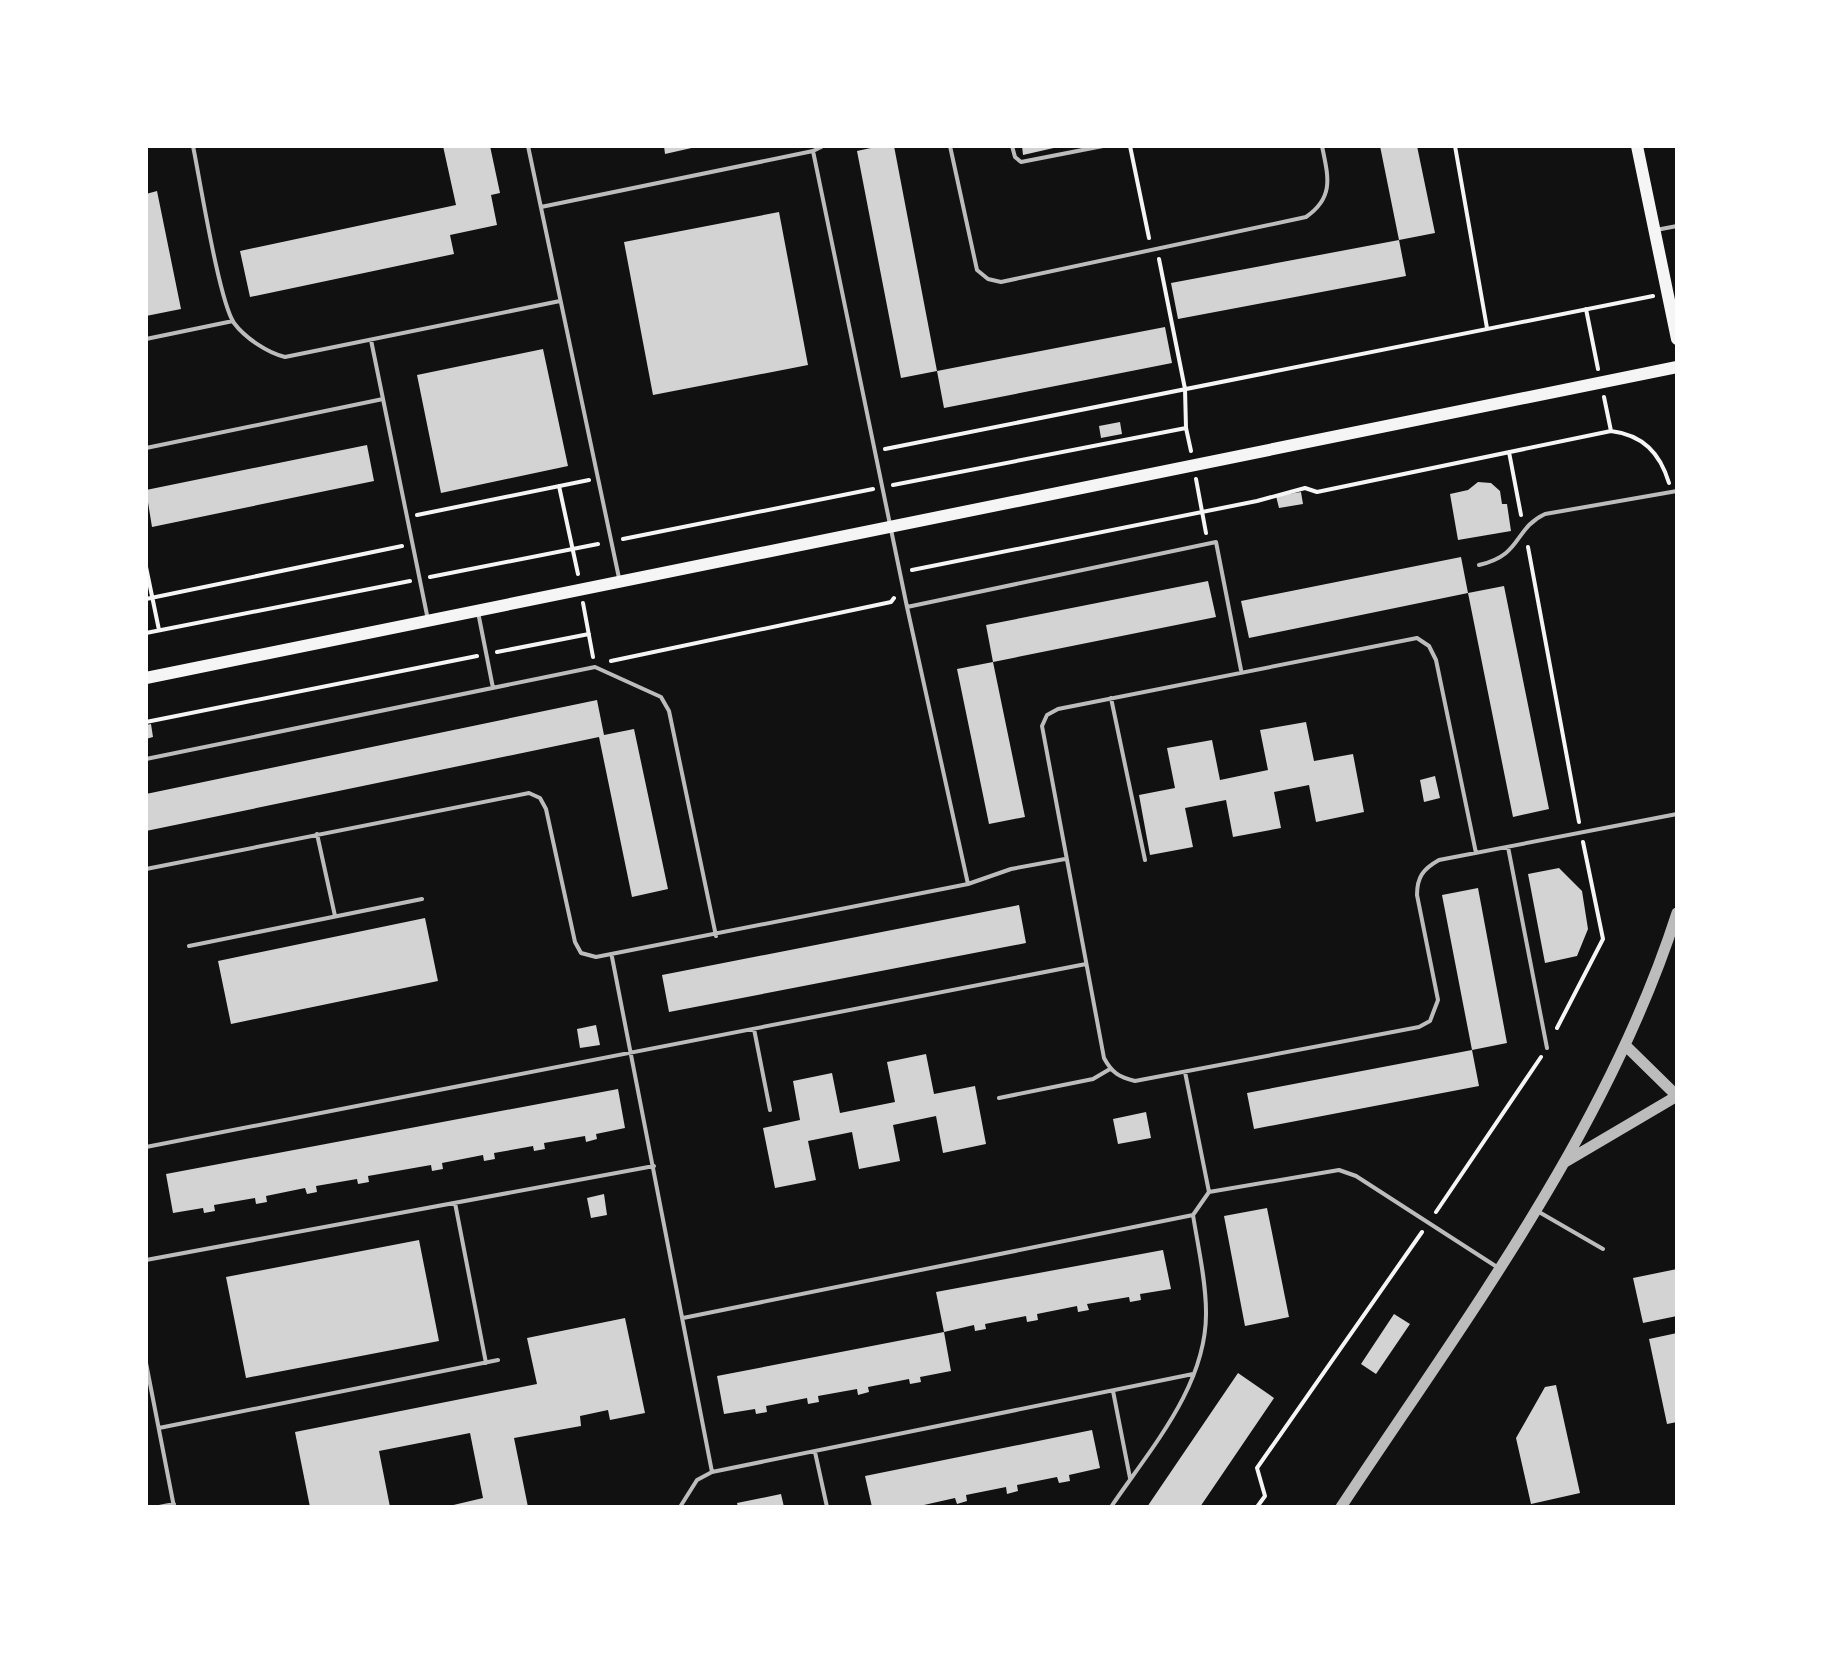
<svg xmlns="http://www.w3.org/2000/svg" width="1823" height="1653" font-family="Bitter,serif">
	<style>
		.building { fill: #d3d3d3 }
		.lines { fill: none; stroke-linecap: round; stroke-linejoin: round }
		.path { stroke: #f5f5f5; stroke-width: 4 }
		.service { stroke: #bcbcbc; stroke-width: 4 }
		.tertiary { stroke: #bcbcbc; stroke-width: 11 }
		.secondary { stroke: #f5f5f5; stroke-width: 12 }
	</style>
	<rect width="100%" height="100%" fill="#111"/>
	<path class="building" d="M 443,146 L 490,146 L 500,193 L 491,195 L 497,225 L 450,235 L 454,254 L 250,297 L 240,251 L 456,205 Z
		M 664,146 L 696,146 L 696,147 L 665,154 Z
		M 880,146 L 894,146 L 937,371 L 901,378 L 857,151 Z
		M 1022,146 L 1058,146 L 1058,147 L 1023,155 Z
		M 1380,146 L 1417,146 L 1435,233 L 1399,240 Z
		M 157,191 L 181,309 L 146,316 L 146,194 Z
		M 779,212 L 808,365 L 653,395 L 624,242 Z
		M 1399,240 L 1406,276 L 1178,319 L 1171,283 Z
		M 1165,327 L 1172,363 L 944,408 L 937,371 Z
		M 543,349 L 568,466 L 441,493 L 417,375 Z
		M 1120,422 L 1122,434 L 1101,438 L 1099,426 Z
		M 367,445 L 374,481 L 152,527 L 146,490 Z
		M 1478,482 L 1491,483 L 1500,491 L 1502,504 L 1507,504 L 1511,531 L 1458,540 L 1450,494 L 1468,490 Z
		M 1301,492 L 1303,504 L 1279,508 L 1276,496 Z
		M 1461,557 L 1468,593 L 1249,638 L 1241,601 Z
		M 1208,581 L 1216,617 L 993,662 L 986,625 Z
		M 1504,586 L 1549,809 L 1513,817 L 1468,593 Z
		M 993,662 L 1025,817 L 989,824 L 957,669 Z
		M 597,700 L 604,735 L 634,729 L 668,889 L 632,897 L 599,737 L 146,831 L 146,794 Z
		M 1306,722 L 1314,761 L 1353,754 L 1364,812 L 1316,822 L 1309,785 L 1274,792 L 1281,828 L 1233,837 L 1226,800 L 1185,808 L 1193,847 L 1150,855 L 1139,795 L 1175,788 L 1167,748 L 1212,740 L 1220,780 L 1268,770 L 1260,730 Z
		M 151,724 L 153,737 L 146,739 L 146,725 Z
		M 1435,776 L 1440,798 L 1424,802 L 1420,780 Z
		M 1559,868 L 1582,891 L 1588,929 L 1577,956 L 1545,963 L 1528,874 Z
		M 1478,888 L 1507,1043 L 1472,1050 L 1442,895 Z
		M 1019,905 L 1026,943 L 669,1012 L 662,975 Z
		M 425,918 L 438,981 L 231,1024 L 218,961 Z
		M 596,1025 L 600,1045 L 580,1048 L 577,1029 Z
		M 1472,1050 L 1479,1086 L 1254,1129 L 1247,1093 Z
		M 926,1054 L 934,1094 L 975,1086 L 986,1144 L 943,1153 L 936,1116 L 893,1125 L 900,1161 L 859,1169 L 852,1132 L 808,1141 L 816,1180 L 775,1188 L 763,1128 L 800,1120 L 793,1081 L 832,1073 L 840,1113 L 895,1102 L 887,1062 Z
		M 618,1089 L 625,1128 L 596,1134 L 597,1139 L 586,1142 L 585,1136 L 544,1143 L 545,1149 L 534,1151 L 533,1146 L 494,1153 L 495,1159 L 484,1161 L 483,1155 L 442,1163 L 443,1169 L 432,1171 L 431,1165 L 368,1176 L 369,1182 L 358,1184 L 357,1179 L 316,1186 L 317,1192 L 307,1194 L 305,1188 L 266,1196 L 267,1202 L 256,1204 L 255,1198 L 214,1205 L 215,1211 L 204,1213 L 203,1208 L 173,1213 L 166,1174 Z
		M 1146,1112 L 1151,1138 L 1118,1144 L 1113,1119 Z
		M 604,1194 L 607,1215 L 591,1218 L 587,1198 Z
		M 1267,1208 L 1289,1317 L 1245,1326 L 1224,1216 Z
		M 419,1240 L 439,1341 L 246,1378 L 226,1277 Z
		M 1163,1250 L 1171,1289 L 1140,1294 L 1141,1300 L 1130,1302 L 1129,1297 L 1087,1304 L 1089,1310 L 1078,1312 L 1077,1306 L 1037,1314 L 1038,1320 L 1027,1322 L 1026,1316 L 985,1324 L 986,1329 L 975,1331 L 974,1325 L 944,1332 L 936,1292 Z
		M 1677,1269 L 1677,1316 L 1643,1323 L 1633,1278 Z
		M 1394,1314 L 1410,1324 L 1376,1374 L 1361,1364 Z
		M 625,1318 L 645,1413 L 610,1420 L 608,1410 L 580,1416 L 581,1426 L 514,1438 L 528,1507 L 445,1507 L 483,1498 L 470,1433 L 379,1451 L 390,1507 L 310,1507 L 295,1432 L 537,1384 L 527,1338 Z
		M 944,1332 L 951,1371 L 920,1377 L 921,1382 L 910,1384 L 909,1379 L 868,1387 L 869,1392 L 858,1395 L 857,1389 L 818,1396 L 819,1402 L 808,1404 L 807,1398 L 766,1406 L 767,1412 L 756,1414 L 755,1409 L 724,1414 L 717,1376 Z
		M 1677,1333 L 1677,1422 L 1667,1424 L 1649,1339 Z
		M 1238,1373 L 1274,1398 L 1200,1507 L 1147,1507 Z
		M 1556,1385 L 1580,1493 L 1531,1504 L 1516,1438 L 1545,1387 Z
		M 1092,1430 L 1100,1468 L 1069,1475 L 1070,1481 L 1059,1483 L 1057,1477 L 1017,1485 L 1018,1491 L 1007,1494 L 1006,1487 L 966,1495 L 967,1501 L 957,1504 L 955,1498 L 915,1507 L 872,1507 L 865,1476 Z
		M 781,1494 L 784,1507 L 738,1507 L 737,1503 Z"/>
	<g class="lines">
		<path class="path" d="M 1130,146 L 1149,238
			M 1455,146 L 1487,328
			M 1159,259 L 1185,389 L 1186,428 L 1191,451
			M 1586,309 L 1598,369
			M 1604,397 L 1611,431
			M 885,449 L 1653,296
			M 1509,452 L 1521,515
			M 1196,479 L 1206,533
			M 893,485 L 1186,428
			M 559,486 L 578,574
			M 417,515 L 589,480
			M 623,539 L 873,489
			M 1528,547 L 1579,822
			M 146,567 L 159,630
			M 912,570 L 1257,501 L 1305,488 L 1317,492 L 1611,431 C 1643,435 1660,453 1669,483
			M 430,577 L 598,544
			M 146,599 L 402,546
			M 583,603 L 593,657
			M 146,633 L 410,581
			M 497,652 L 589,634
			M 611,661 L 891,602 L 894,598
			M 146,722 L 477,656
			M 1557,1028 L 1603,939 L 1583,842
			M 1436,1212 L 1541,1057
			M 1257,1507 L 1265,1496 L 1257,1468 L 1422,1232"/>
		<path class="service" d="M 193,146 C 200,180 219,301 234,323 C 245,338 268,353 285,357 L 560,301
			M 528,146 L 619,578
			M 823,146 L 813,151 L 907,607 L 1216,542 L 1241,670
			M 950,146 L 977,270 L 988,279 L 1001,282 L 1306,217 C 1335,197 1328,176 1322,146
			M 1012,146 L 1015,157 L 1021,162 L 1103,146
			M 541,207 L 813,151
			M 1656,230 L 1677,226
			M 146,339 L 233,321
			M 371,340 L 428,620
			M 146,448 L 383,399
			M 1479,565 C 1523,555 1513,529 1545,514 L 1677,491
			M 907,607 L 968,884
			M 478,612 L 493,688
			M 1111,698 L 1145,860
			M 146,759 L 595,667 L 661,697 L 669,711 L 716,936
			M 317,834 L 335,916
			M 1508,847 L 1547,1048
			M 1476,853 L 1436,660 L 1429,646 L 1417,638 L 1058,709 L 1047,715 L 1042,726 L 1104,1058 C 1112,1073 1119,1077 1135,1081 L 1419,1027 L 1430,1021 L 1438,1000 L 1417,895 C 1417,877 1423,869 1439,860 L 1677,814
			M 146,869 L 529,793 L 540,798 L 546,809 L 575,942 L 581,953 L 596,957 L 968,884 L 1011,869 L 1065,859
			M 189,946 L 422,899
			M 612,957 L 712,1472 L 697,1480 L 680,1507
			M 754,1029 L 770,1110
			M 999,1098 L 1093,1079 L 1110,1069
			M 146,1147 L 1086,964
			M 1209,1192 L 1339,1170 L 1356,1176 L 1497,1267
			M 455,1203 L 486,1363
			M 1539,1212 L 1603,1249
			M 146,1260 L 654,1166
			M 683,1318 L 1193,1215
			M 146,1363 L 174,1507
			M 1113,1391 L 1130,1478
			M 159,1428 L 498,1360
			M 815,1452 L 827,1507
			M 712,1472 L 1193,1374
			M 159,1507 L 174,1504
			M 1111,1507 C 1150,1449 1207,1386 1206,1312 C 1206,1280 1198,1247 1193,1215 L 1209,1192 L 1185,1072"/>
		<path class="tertiary" d="M 1625,1045 L 1677,1096
			M 1565,1162 L 1677,1096
			M 1341,1507 C 1466,1318 1607,1131 1677,913"/>
		<path class="secondary" d="M 1637,146 L 1677,339
			M 146,678 L 1677,367"/>
	</g>
	<rect width="1823" height="1653" fill="none" stroke="#ffffff" stroke-width="296"/>
</svg>
